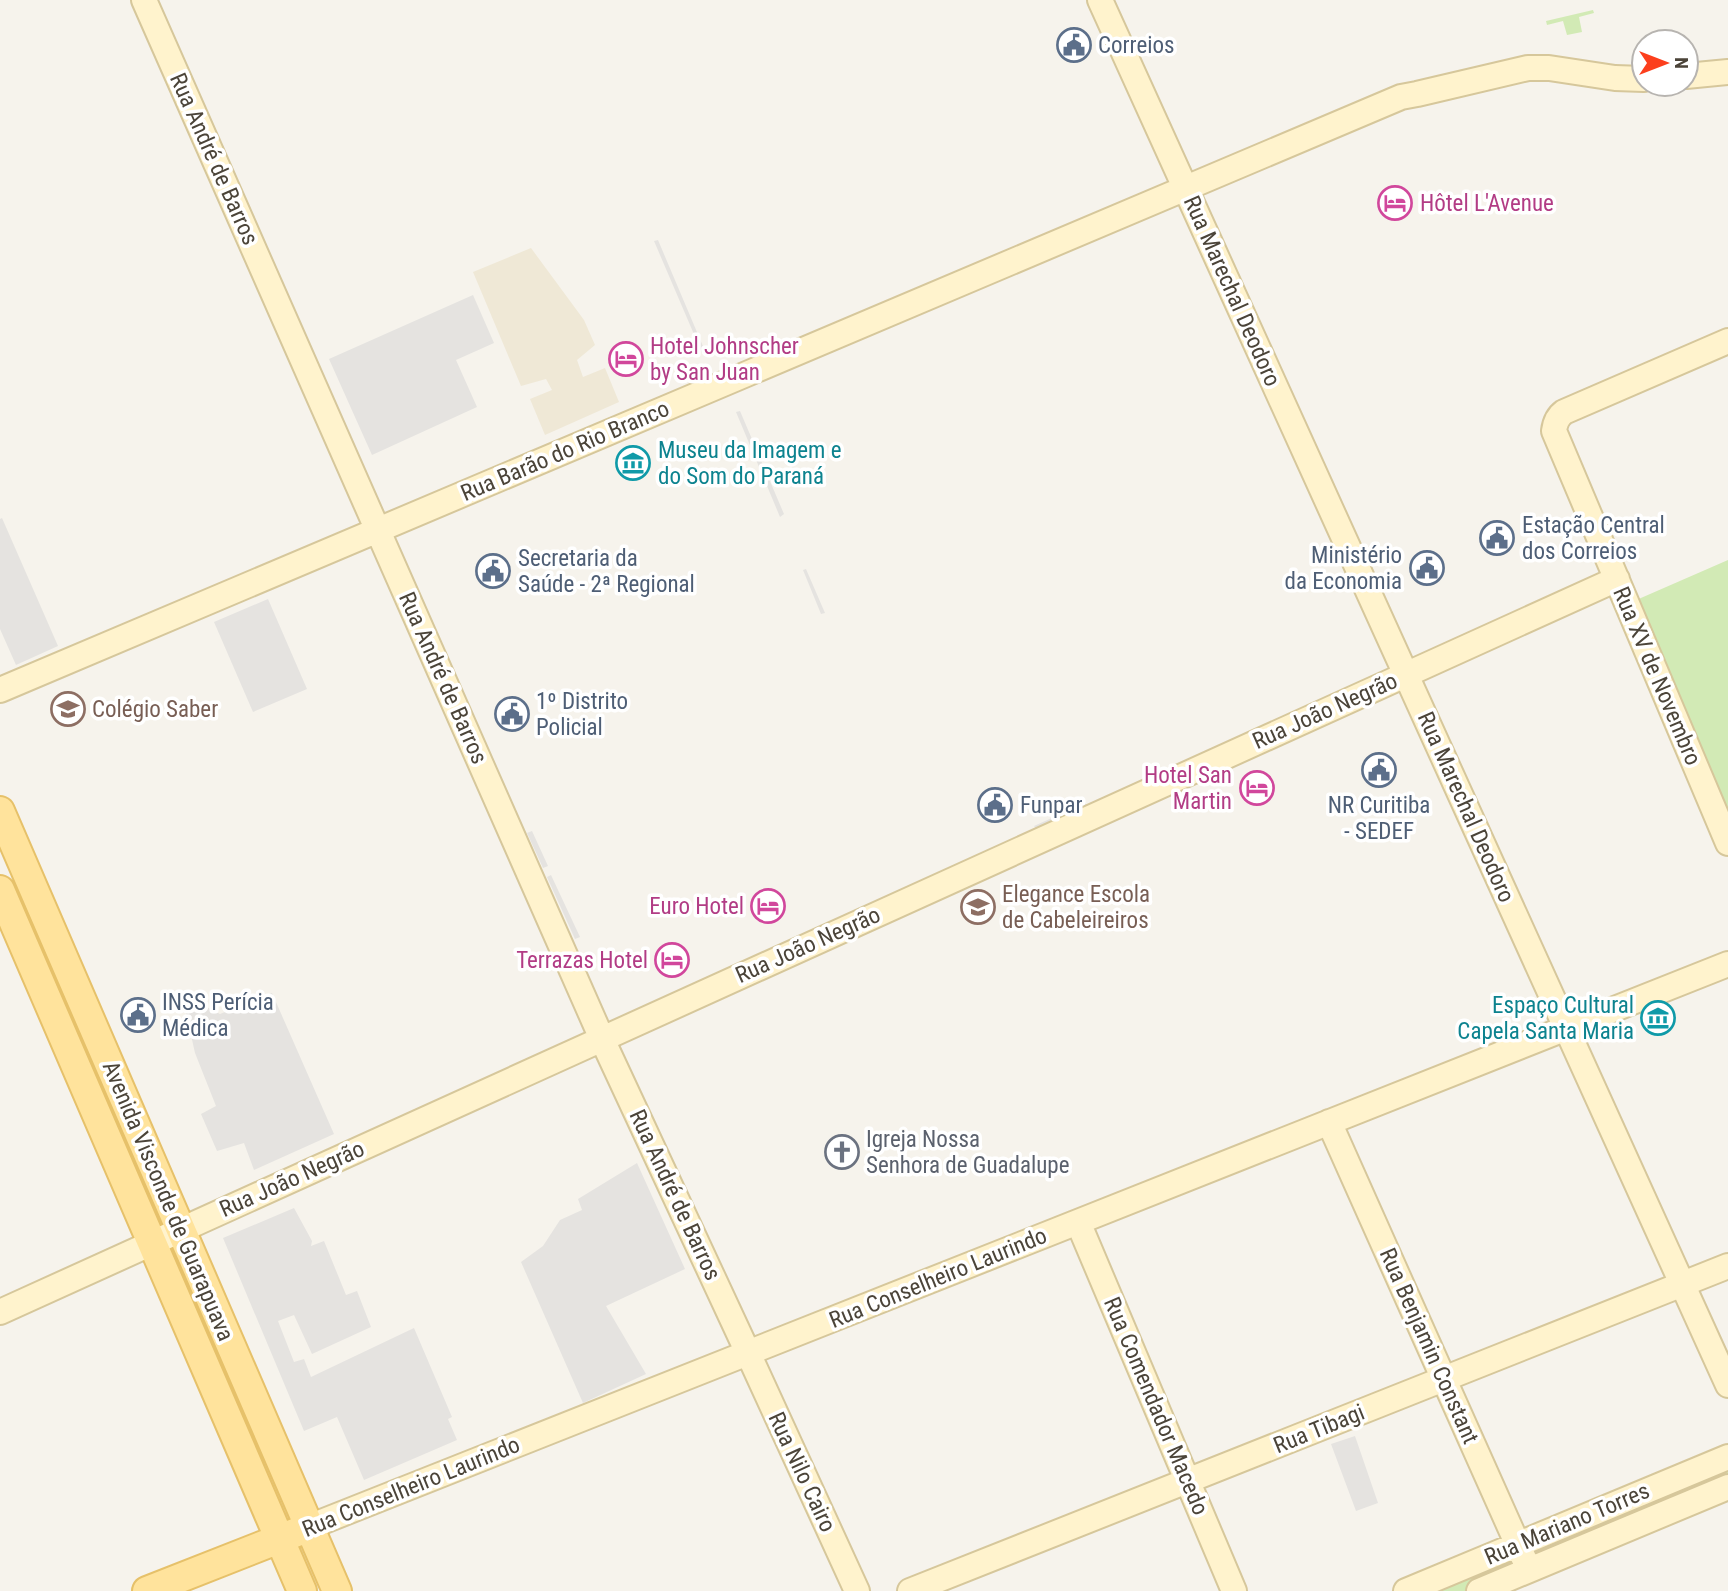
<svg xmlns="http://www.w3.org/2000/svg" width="1728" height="1591" font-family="'Roboto Condensed',sans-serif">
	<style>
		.education { fill: #efe8d6 }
		.green { fill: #d2eab5 }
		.parking { fill: #e5e3e0 }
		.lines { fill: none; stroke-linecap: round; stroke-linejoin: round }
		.secondary-casing { stroke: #d6c79b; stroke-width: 28 }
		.primary-casing { stroke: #e6c16a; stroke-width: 32 }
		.secondary { stroke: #fff3cd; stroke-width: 24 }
		.primary { stroke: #ffe39c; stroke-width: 28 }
		.labels { text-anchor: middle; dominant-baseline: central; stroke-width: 7; stroke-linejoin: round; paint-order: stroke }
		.service-label { font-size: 23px; fill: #4e5e75; stroke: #fff; text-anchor: start }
		.street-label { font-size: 23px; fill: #4b4439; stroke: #fff }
		.hotel-label { font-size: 23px; fill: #b23c85; stroke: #fff; text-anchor: end }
		.culture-label { font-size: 23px; fill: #0d838f; stroke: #fff; text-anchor: start }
		.education-label { font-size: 23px; fill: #785e54; stroke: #fff; text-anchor: start }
		.worship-label { font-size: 23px; fill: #5b616d; stroke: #fff; text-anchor: start }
	</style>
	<rect width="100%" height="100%" fill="#f6f3ec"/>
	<path class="education" d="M 531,248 L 584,320 L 595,345 L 577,360 L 583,377 L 605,368 L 619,402 L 545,435 L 530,399 L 552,390 L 546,379 L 521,386 L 473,272 Z"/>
	<path class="green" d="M 1593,10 L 1594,13 L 1579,17 L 1582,32 L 1567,35 L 1563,21 L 1547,25 L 1546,21 Z
		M 1728,560 L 1728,818 L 1634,601 Z
		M 1728,1461 L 1728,1482 L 1650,1515 L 1695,1475 Z
		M 1677,1482 L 1628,1525 L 1545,1557 L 1537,1538 Z
		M 1498,1555 L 1507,1575 L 1468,1591 L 1411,1591 Z"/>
	<path class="parking" d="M 658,240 L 705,351 L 702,353 L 654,241 Z
		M 473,295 L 494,343 L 456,360 L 477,407 L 372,455 L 329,359 Z
		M 740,411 L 784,514 L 780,517 L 736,412 Z
		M 2,518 L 58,646 L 16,665 L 0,629 L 0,519 Z
		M 806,569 L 825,613 L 821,614 L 803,570 Z
		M 268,599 L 307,689 L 253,712 L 214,622 Z
		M 1085,803 L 1087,807 L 1037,830 L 1034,826 L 1054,817 L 1056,819 L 1055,816 Z
		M 532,831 L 548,866 L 543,868 L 527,833 Z
		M 551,875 L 580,937 L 575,939 L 547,877 Z
		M 272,993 L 334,1134 L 254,1170 L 244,1143 L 217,1151 L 201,1114 L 216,1106 L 195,1053 L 185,1008 L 199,1003 L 220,1014 Z
		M 637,1163 L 685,1269 L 606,1306 L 646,1374 L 583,1403 L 521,1262 L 543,1246 L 560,1220 L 582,1210 L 578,1199 Z
		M 294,1208 L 312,1241 L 311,1246 L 324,1241 L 346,1295 L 357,1291 L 371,1327 L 312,1354 L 294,1315 L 278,1321 L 294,1362 L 304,1359 L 311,1377 L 414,1328 L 452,1417 L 448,1419 L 457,1440 L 364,1480 L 337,1417 L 304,1431 L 223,1238 Z
		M 1355,1436 L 1378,1503 L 1356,1511 L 1331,1444 Z"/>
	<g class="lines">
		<g class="secondary-casing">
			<path id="secondary" d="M 144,0 L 602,1039 L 748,1353 L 857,1591
				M 1100,0 L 1728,1385
				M 1686,76 L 1728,72
				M 1728,341 L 1564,412 C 1557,417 1555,423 1554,431 L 1728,843
				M 0,690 L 1401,97 L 1417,94 L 1528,68 L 1549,68 L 1615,78 L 1644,79
				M 1329,1122 L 1529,1570
				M 1078,1222 L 1234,1591
				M 0,1312 L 1617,579
				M 309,1527 L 1728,964
				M 910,1591 L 1728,1266
				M 1406,1591 L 1728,1457
				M 1479,1591 L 1728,1487"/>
		</g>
		<g class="primary-casing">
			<path id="primary" d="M 0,811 L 337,1591
				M 0,890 L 302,1591
				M 147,1591 L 297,1532"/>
		</g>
		<use href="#secondary" class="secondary"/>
		<use href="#primary" class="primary"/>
	</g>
	<defs>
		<g id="civic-ring" transform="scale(1.75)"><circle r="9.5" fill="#fff" stroke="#5c6f8a" stroke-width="1.5"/><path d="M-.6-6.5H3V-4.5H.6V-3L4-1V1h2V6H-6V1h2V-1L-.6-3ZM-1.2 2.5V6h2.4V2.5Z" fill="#5c6f8a"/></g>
		<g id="hotel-ring" transform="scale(1.75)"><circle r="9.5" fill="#fff" stroke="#d1479c" stroke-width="1.5"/><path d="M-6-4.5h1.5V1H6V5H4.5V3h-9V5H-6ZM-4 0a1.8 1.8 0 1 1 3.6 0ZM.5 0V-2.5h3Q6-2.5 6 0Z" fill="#d1479c"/></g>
		<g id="museum-ring" transform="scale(1.75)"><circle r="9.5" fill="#fff" stroke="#0f9aa8" stroke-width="1.5"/><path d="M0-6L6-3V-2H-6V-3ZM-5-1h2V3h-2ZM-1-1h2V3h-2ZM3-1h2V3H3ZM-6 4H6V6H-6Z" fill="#0f9aa8"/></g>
		<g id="school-ring" transform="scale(1.75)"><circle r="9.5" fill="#fff" stroke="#8d6e63" stroke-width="1.5"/><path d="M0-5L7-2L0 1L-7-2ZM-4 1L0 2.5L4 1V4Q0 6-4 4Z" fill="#8d6e63"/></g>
		<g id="university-ring" transform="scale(1.75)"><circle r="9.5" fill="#fff" stroke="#8d6e63" stroke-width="1.5"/><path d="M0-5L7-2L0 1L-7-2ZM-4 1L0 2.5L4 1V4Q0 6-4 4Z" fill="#8d6e63"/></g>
		<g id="church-ring" transform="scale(1.75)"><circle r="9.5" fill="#fff" stroke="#6b7280" stroke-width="1.5"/><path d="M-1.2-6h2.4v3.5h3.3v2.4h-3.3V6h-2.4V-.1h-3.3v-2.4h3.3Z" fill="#6b7280"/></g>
	</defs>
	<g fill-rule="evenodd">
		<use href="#civic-ring" x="1074" y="45"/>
		<use href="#hotel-ring" x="1395" y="203"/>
		<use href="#hotel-ring" x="626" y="359"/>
		<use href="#museum-ring" x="633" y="463"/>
		<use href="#civic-ring" x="1497" y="538"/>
		<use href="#civic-ring" x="1427" y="568"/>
		<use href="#civic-ring" x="493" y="571"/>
		<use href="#school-ring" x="68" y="709"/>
		<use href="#civic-ring" x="512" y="714"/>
		<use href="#civic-ring" x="1379" y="770"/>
		<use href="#hotel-ring" x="1257" y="788"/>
		<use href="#civic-ring" x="995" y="805"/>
		<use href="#hotel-ring" x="768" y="906"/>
		<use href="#university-ring" x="978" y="907"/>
		<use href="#hotel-ring" x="672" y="960"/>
		<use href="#civic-ring" x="138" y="1015"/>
		<use href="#museum-ring" x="1658" y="1018"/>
		<use href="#church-ring" x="842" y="1152"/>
	</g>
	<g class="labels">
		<g class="service-label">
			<text x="1098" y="45">Correios</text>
			<text x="1522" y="525">Estação Central<tspan x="1522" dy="26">dos Correios</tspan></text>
			<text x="1402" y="555" text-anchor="end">Ministério<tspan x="1402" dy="26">da Economia</tspan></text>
			<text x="518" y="558">Secretaria da<tspan x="518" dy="26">Saúde - 2ª Regional</tspan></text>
			<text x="536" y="701">1º Distrito<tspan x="536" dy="26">Policial</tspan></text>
			<text x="1020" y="805">Funpar</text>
			<text x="1379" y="805" text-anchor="middle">NR Curitiba<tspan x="1379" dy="26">- SEDEF</tspan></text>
			<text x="162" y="1002">INSS Perícia<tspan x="162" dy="26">Médica</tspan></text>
		</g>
		<g class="street-label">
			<text transform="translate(214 159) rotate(66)">Rua André de Barros</text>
			<text transform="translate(1232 291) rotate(66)">Rua Marechal Deodoro</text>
			<text transform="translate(565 451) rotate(-23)">Rua Barão do Rio Branco</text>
			<text transform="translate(1657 676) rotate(67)">Rua XV de Novembro</text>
			<text transform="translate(443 678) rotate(66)">Rua André de Barros</text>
			<text transform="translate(1325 711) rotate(-24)">Rua João Negrão</text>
			<text transform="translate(1466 807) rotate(66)">Rua Marechal Deodoro</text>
			<text transform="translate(808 945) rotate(-24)">Rua João Negrão</text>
			<text transform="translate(292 1179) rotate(-24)">Rua João Negrão</text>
			<text transform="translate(675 1195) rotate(65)">Rua André de Barros</text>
			<text transform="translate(168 1201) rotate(67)">Avenida Visconde de Guarapuava</text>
			<text transform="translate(938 1278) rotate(-22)">Rua Conselheiro Laurindo</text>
			<text transform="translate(1429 1346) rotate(66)">Rua Benjamin Constant</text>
			<text transform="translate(1156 1406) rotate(67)">Rua Comendador Macedo</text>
			<text transform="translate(1319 1429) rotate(-22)">Rua Tibagi</text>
			<text transform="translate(802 1472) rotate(65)">Rua Nilo Cairo</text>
			<text transform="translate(411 1487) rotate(-22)">Rua Conselheiro Laurindo</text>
			<text transform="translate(1567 1524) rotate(-23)">Rua Mariano Torres</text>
		</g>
		<g class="hotel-label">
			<text x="1420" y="203" text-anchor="start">Hôtel L'Avenue</text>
			<text x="650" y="346" text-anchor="start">Hotel Johnscher<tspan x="650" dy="26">by San Juan</tspan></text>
			<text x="1232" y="775">Hotel San<tspan x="1232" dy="26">Martin</tspan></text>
			<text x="744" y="906">Euro Hotel</text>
			<text x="648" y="960">Terrazas Hotel</text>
		</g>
		<g class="culture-label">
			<text x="658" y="450">Museu da Imagem e<tspan x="658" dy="26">do Som do Paraná</tspan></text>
			<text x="1634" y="1005" text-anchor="end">Espaço Cultural<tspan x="1634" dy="26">Capela Santa Maria</tspan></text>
		</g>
		<g class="education-label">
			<text x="92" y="709">Colégio Saber</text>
			<text x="1002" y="894">Elegance Escola<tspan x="1002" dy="26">de Cabeleireiros</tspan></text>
		</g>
		<g class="worship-label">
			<text x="866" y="1139">Igreja Nossa<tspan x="866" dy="26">Senhora de Guadalupe</tspan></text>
		</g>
	</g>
	<g transform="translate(1665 63) rotate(90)"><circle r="33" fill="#ffffff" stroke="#b7b4b0" stroke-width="2"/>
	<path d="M0-5L12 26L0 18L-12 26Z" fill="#fc3f1d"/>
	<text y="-10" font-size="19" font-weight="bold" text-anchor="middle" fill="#4b4439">N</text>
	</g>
</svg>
